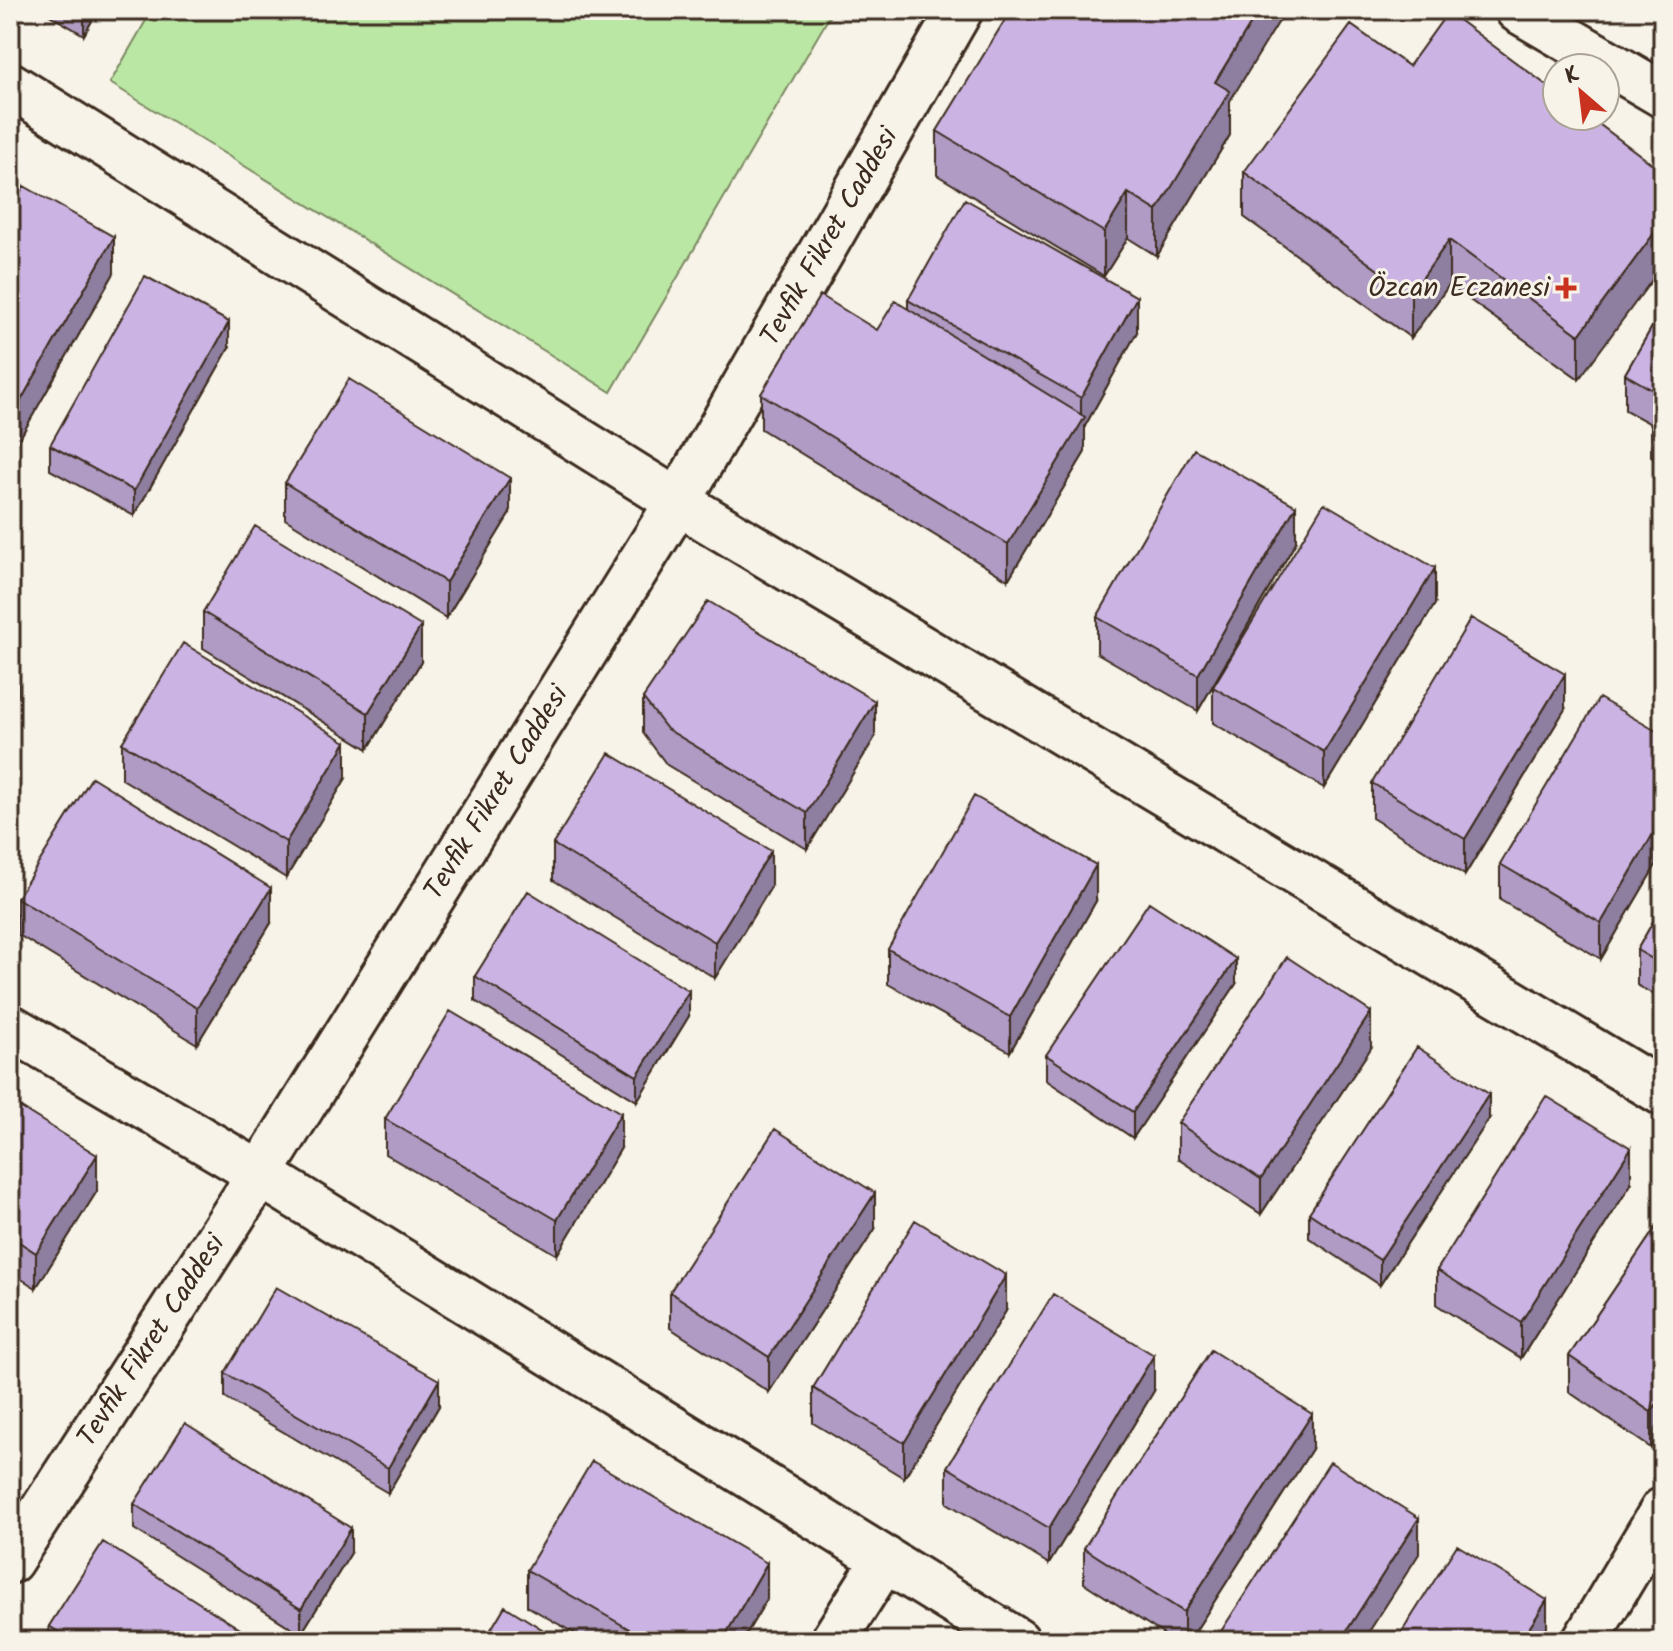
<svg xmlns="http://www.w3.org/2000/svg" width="1673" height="1651" font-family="Kalam,sans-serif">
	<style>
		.green { fill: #bbe7a5; stroke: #7b8862; stroke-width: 2 }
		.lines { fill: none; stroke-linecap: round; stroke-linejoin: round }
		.minor-casing { stroke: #3b2a1e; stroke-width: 50 }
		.tertiary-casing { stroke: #3b2a1e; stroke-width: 50 }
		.minor { stroke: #f7f3e8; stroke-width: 44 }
		.tertiary { stroke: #f7f3e8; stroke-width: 44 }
		.wall { fill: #af9bc3; stroke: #3b2a1e; stroke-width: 2 }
		.shaded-wall { fill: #8e7e9f; stroke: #3b2a1e; stroke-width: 2 }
		.building { fill: #cbb4e3; stroke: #3b2a1e; stroke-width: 2 }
		.poi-dot { fill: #c8321e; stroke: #f7f3e8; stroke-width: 3 }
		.labels { text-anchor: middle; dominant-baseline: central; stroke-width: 6; stroke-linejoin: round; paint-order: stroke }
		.street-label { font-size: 28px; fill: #3b2a1e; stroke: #f7f3e8 }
		.poi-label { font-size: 28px; fill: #3b2a1e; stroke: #f7f3e8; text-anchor: end }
	</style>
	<rect width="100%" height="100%" fill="#f7f3e8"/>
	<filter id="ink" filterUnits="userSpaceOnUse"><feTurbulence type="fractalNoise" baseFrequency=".0125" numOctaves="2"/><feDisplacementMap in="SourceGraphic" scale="16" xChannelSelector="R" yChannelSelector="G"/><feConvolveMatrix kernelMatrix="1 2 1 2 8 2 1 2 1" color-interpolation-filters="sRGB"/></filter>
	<g filter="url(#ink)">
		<path class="green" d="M 152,10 L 833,10 L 611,392 L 110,83 Z"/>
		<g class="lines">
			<g class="minor-casing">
				<path id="minor" d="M 10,85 L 678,502 L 1663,1093
					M 10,1027 L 260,1174 L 1017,1641
					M 833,1641 L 885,1559
					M 1585,1641 L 1663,1510"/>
			</g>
			<g class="tertiary-casing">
				<path id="tertiary" d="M 1518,10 L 1663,95
					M 10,1561 L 260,1174 L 678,502 L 960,10"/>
			</g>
			<use href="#minor" class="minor"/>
			<use href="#tertiary" class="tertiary"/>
		</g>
		<path class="wall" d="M 41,10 L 98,10 L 84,35 Z
			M 1230,101 L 1230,135 L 1157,256 L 1128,238 L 1104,276 L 937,175 L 937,131 Z
			M 1588,116 L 1579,379 L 1449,285 L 1411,338 L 1244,217 L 1244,172 Z
			M 10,210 L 114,273 L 12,452 L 10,451 Z
			M 908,300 L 1137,332 L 1085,426 L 1085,452 L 1008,580 L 761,429 L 761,394 L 877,330 L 908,309 Z
			M 1663,308 L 1663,463 L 1651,456 L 1651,424 L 1625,410 L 1625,374 Z
			M 229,348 L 134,516 L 50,470 L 50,445 Z
			M 285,483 L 510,513 L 446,618 L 285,519 Z
			M 1296,542 L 1198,711 L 1097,653 L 1097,617 Z
			M 1435,604 L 1324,788 L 1213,723 L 1213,687 Z
			M 203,612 L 421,662 L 368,749 L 203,648 Z
			M 643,698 L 875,737 L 807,849 L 667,765 L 643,733 Z
			M 1565,709 L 1465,875 L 1372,818 L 1372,783 Z
			M 1663,735 L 1663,853 L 1601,959 L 1500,900 L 1500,864 Z
			M 122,743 L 346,778 L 286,878 L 122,779 Z
			M 553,844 L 771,887 L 715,978 L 553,880 Z
			M 17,898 L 271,923 L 197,1044 L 17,934 Z
			M 1096,901 L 1010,1052 L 888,984 L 888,949 Z
			M 1663,904 L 1663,1000 L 1637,985 L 1637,950 Z
			M 475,976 L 689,1016 L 637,1101 L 475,1001 Z
			M 1236,984 L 1133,1138 L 1046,1080 L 1046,1055 Z
			M 1371,1048 L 1261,1214 L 1178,1159 L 1178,1123 Z
			M 10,1101 L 97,1191 L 36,1288 L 10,1272 Z
			M 385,1119 L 621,1148 L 557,1255 L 385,1154 Z
			M 1489,1119 L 1380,1285 L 1309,1238 L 1309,1213 Z
			M 1631,1184 L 1521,1358 L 1437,1305 L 1437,1270 Z
			M 1663,1217 L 1651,1448 L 1569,1392 L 1569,1356 Z
			M 875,1229 L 769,1392 L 670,1328 L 670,1292 Z
			M 1006,1311 L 904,1478 L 813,1423 L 813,1388 Z
			M 225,1373 L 439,1406 L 388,1493 L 225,1398 Z
			M 1154,1391 L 1049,1564 L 947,1503 L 947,1467 Z
			M 1312,1449 L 1189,1641 L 1174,1641 L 1084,1583 L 1084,1548 Z
			M 134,1504 L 351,1553 L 301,1634 L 134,1529 Z
			M 527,1570 L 767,1599 L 742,1641 L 588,1641 L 527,1606 Z
			M 49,1626 L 259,1641 L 49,1641 Z"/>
		<path class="shaded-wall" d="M 84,10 L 98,10 L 84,35 Z
			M 1259,10 L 1286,10 L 1230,101 L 1230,135 L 1157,256 L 1157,211 L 1215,82 Z
			M 1128,193 L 1128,238 L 1104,276 L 1104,232 Z
			M 1663,221 L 1663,265 L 1579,379 L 1579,335 Z
			M 114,237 L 114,273 L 12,452 L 12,416 Z
			M 1449,240 L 1449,285 L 1411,338 L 1411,294 Z
			M 1137,297 L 1137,332 L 1085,426 L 1085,452 L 1008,580 L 1008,544 L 1081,423 L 1081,398 Z
			M 229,322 L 229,348 L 134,516 L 134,491 Z
			M 510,478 L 510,513 L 446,618 L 446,582 Z
			M 1296,506 L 1296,542 L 1198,711 L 1198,675 Z
			M 1435,568 L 1435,604 L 1324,788 L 1324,752 Z
			M 421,626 L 421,662 L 368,749 L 368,713 Z
			M 18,660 L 18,696 L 10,709 L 10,674 Z
			M 1565,674 L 1565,709 L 1465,875 L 1465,839 Z
			M 875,701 L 875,737 L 807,849 L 807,813 Z
			M 346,742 L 346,778 L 286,878 L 286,842 Z
			M 1663,817 L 1663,853 L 1601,959 L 1601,923 Z
			M 771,851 L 771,887 L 715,978 L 715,942 Z
			M 1096,865 L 1096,901 L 1010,1052 L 1010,1017 Z
			M 271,888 L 271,923 L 197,1044 L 197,1008 Z
			M 1236,959 L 1236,984 L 1133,1138 L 1133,1112 Z
			M 689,991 L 689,1016 L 637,1101 L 637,1076 Z
			M 1371,1012 L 1371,1048 L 1261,1214 L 1261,1179 Z
			M 1489,1094 L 1489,1119 L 1380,1285 L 1380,1260 Z
			M 621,1113 L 621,1148 L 557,1255 L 557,1220 Z
			M 1631,1148 L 1631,1184 L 1521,1358 L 1521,1322 Z
			M 97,1155 L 97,1191 L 36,1288 L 36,1253 Z
			M 875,1193 L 875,1229 L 769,1392 L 769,1357 Z
			M 1006,1275 L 1006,1311 L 904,1478 L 904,1443 Z
			M 1154,1355 L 1154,1391 L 1049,1564 L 1049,1528 Z
			M 439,1380 L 439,1406 L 388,1493 L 388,1468 Z
			M 1663,1395 L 1663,1430 L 1651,1448 L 1651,1412 Z
			M 1312,1414 L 1312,1449 L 1189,1641 L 1184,1641 L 1184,1612 Z
			M 1419,1518 L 1419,1554 L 1363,1641 L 1340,1641 Z
			M 351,1528 L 351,1553 L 301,1634 L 301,1609 Z
			M 767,1563 L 767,1599 L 742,1641 L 722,1641 Z
			M 1547,1600 L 1547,1636 L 1544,1641 L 1521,1641 Z"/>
		<path class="building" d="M 1011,10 L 1259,10 L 1215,82 L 1230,91 L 1157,211 L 1128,193 L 1104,232 L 937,131 Z
			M 1448,12 L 1557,93 L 1557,116 L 1588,116 L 1663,172 L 1663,221 L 1579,335 L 1449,240 L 1411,294 L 1244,172 L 1351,25 L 1409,66 Z
			M 24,186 L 114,237 L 12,416 L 10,415 L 10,210 Z
			M 965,199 L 1137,297 L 1081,398 L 908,300 Z
			M 145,276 L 229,322 L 134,491 L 50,445 Z
			M 820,295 L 877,330 L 895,301 L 1085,417 L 1008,544 L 761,394 Z
			M 1663,308 L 1663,396 L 1625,374 Z
			M 349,379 L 510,478 L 446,582 L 285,483 Z
			M 1663,400 L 1663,427 L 1651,420 Z
			M 1194,449 L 1296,506 L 1198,675 L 1097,617 Z
			M 1324,503 L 1435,568 L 1324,752 L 1213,687 Z
			M 255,526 L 421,626 L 368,713 L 203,612 Z
			M 708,601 L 875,701 L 807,813 L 667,729 L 643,698 Z
			M 1471,618 L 1565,674 L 1465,839 L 1372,783 Z
			M 183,643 L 346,742 L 286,842 L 122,743 Z
			M 10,656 L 18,660 L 10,674 Z
			M 1599,698 L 1663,735 L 1663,817 L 1601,923 L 1500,864 Z
			M 609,753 L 771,851 L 715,942 L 553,844 Z
			M 92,777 L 271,888 L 197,1008 L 17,898 Z
			M 974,796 L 1096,865 L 1010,1017 L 888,949 Z
			M 528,891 L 689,991 L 637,1076 L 475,976 Z
			M 1149,902 L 1236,959 L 1133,1112 L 1046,1055 Z
			M 1663,904 L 1663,965 L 1637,950 Z
			M 1287,957 L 1371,1012 L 1261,1179 L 1178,1123 Z
			M 450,1011 L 621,1113 L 557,1220 L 385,1119 Z
			M 1417,1047 L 1489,1094 L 1380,1260 L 1309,1213 Z
			M 1546,1096 L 1631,1148 L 1521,1322 L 1437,1270 Z
			M 10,1101 L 97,1155 L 36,1253 L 10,1236 Z
			M 775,1129 L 875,1193 L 769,1357 L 670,1292 Z
			M 1663,1217 L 1663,1395 L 1651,1412 L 1569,1356 Z
			M 915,1220 L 1006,1275 L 904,1443 L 813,1388 Z
			M 276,1287 L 439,1380 L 388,1468 L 225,1373 Z
			M 1053,1294 L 1154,1355 L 1049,1528 L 947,1467 Z
			M 1211,1350 L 1312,1414 L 1184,1612 L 1084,1548 Z
			M 185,1423 L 351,1528 L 301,1609 L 134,1504 Z
			M 592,1461 L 767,1563 L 722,1641 L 650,1641 L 527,1570 Z
			M 1330,1462 L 1419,1518 L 1340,1641 L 1225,1641 L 1218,1636 Z
			M 103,1542 L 259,1641 L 73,1641 L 49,1626 Z
			M 1457,1545 L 1547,1600 L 1521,1641 L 1396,1641 Z
			M 505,1606 L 561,1641 L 484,1641 Z
			M 1612,1634 L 1623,1641 L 1607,1641 Z"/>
	</g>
	<path class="poi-dot" d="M1562 276h8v8h8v8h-8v8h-8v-8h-8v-8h8z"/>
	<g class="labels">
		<g class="street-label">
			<text transform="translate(830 237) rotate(-60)">Tevfik Fikret Caddesi</text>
			<text transform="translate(497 793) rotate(-58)">Tevfik Fikret Caddesi</text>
			<text transform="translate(152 1341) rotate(-57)">Tevfik Fikret Caddesi</text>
		</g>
		<g class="poi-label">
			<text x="1550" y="288">Özcan Eczanesi</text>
		</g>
	</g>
	<rect width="1673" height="1651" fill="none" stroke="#f7f3e8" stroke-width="40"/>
	<rect x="20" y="20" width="1633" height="1611" fill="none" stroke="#3b2a1e" stroke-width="3" filter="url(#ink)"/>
	<g transform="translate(1581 92) rotate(332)"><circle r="38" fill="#f7f3e8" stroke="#aca397" stroke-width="2"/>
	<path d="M0-6L14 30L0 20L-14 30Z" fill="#c8321e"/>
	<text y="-12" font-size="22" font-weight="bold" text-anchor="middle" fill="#3b2a1e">K</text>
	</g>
</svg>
